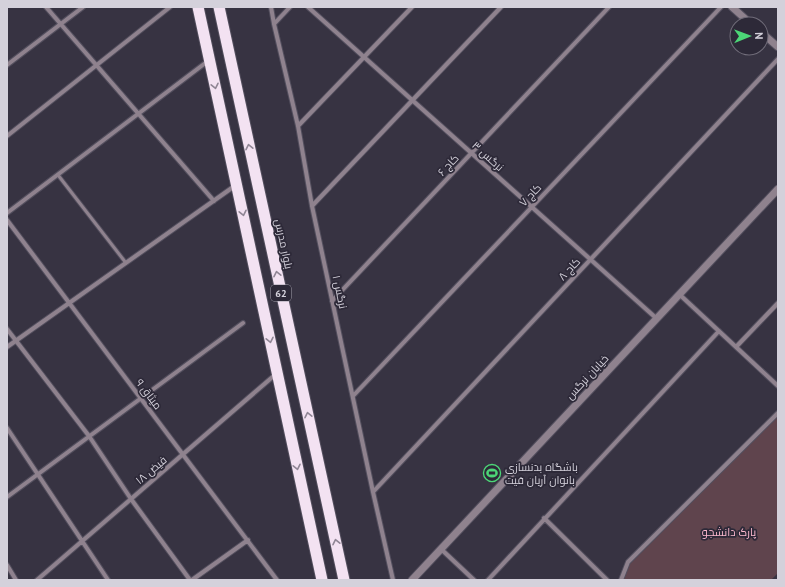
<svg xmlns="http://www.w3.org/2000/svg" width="785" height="587" font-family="'PT Sans',Cairo,sans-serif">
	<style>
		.green { fill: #5f444d }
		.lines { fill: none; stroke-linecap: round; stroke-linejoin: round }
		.service-casing { stroke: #534f5e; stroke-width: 5 }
		.minor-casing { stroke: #534f5e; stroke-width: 6 }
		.tertiary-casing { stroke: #534f5e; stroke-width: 9 }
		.trunk-casing { stroke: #534f5e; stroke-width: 13 }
		.service { stroke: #8f828e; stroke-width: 3 }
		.minor { stroke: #8f828e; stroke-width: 4 }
		.tertiary { stroke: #8f828e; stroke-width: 7 }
		.trunk { stroke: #f3e2f2; stroke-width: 11 }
		.oneway { stroke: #908695 }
		.labels { text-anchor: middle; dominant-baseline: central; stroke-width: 3.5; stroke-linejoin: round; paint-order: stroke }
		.shield { fill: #2d2938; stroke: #a29faa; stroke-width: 1 }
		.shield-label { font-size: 10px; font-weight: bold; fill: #d4d1db }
		.street-label { font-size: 11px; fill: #d4d1db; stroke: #2d2938 }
		.poi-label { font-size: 11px; fill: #d4d1db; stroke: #2d2938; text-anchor: start }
		.park-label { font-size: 11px; fill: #fdb9cf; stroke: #2d2938 }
	</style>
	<rect width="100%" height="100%" fill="#373342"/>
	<path class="green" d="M 778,416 L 778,573 L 771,580 L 623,580 L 629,564 Z"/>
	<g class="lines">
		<g class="service-casing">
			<path id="service" d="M 58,175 L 126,263"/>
		</g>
		<g class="minor-casing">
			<path id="minor" d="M 46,7 L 214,201
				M 271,7 L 274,24 L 298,126 L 312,206 L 373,492 L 393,580
				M 308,7 L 656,318
				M 274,24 L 290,7
				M 7,65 L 83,7
				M 298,126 L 412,7
				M 7,136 L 170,7
				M 312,206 L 501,7
				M 7,213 L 208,61
				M 7,220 L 277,580
				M 679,294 L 778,386
				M 332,301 L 609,7
				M 7,329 L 89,436 L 131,499 L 190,580
				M 7,347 L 236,185
				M 736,347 L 778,303
				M 353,396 L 721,7
				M 7,428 L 108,580
				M 373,492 L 778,59
				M 7,497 L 243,323
				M 544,518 L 607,580
				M 441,549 L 474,580
				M 7,565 L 16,580
				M 37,580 L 276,374
				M 192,580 L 248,540
				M 488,580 L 719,331
				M 621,580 L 628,562 L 778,413"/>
		</g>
		<g class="tertiary-casing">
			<path id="tertiary" d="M 732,7 L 751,24
				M 761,32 L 778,47
				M 412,580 L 778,189"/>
		</g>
		<g class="trunk-casing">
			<path id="trunk" d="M 198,7 L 322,580
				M 219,7 L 344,580"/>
		</g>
		<use href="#service" class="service"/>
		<use href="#minor" class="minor"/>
		<use href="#tertiary" class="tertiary"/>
		<use href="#trunk" class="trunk"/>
	</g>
	<defs><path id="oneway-chevron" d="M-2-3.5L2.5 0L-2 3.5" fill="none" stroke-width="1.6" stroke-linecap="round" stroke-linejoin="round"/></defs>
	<g class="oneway">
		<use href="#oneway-chevron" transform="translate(215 86) rotate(78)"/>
		<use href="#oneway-chevron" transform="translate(249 147) rotate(-102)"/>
		<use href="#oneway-chevron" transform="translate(243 213) rotate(78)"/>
		<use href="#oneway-chevron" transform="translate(277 274) rotate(-102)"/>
		<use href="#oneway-chevron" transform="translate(270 340) rotate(78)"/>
		<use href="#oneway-chevron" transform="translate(308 415) rotate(-102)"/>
		<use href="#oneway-chevron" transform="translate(297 467) rotate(78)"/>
		<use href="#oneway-chevron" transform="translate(336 542) rotate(-102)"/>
	</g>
	<defs>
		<g id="stadium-ring" transform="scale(0.9)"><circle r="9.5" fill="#2d2938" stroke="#4cd677" stroke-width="1.5"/><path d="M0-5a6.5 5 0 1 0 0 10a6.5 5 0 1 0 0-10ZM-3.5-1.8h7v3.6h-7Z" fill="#4cd677"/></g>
	</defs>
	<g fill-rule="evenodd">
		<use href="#stadium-ring" x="492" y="473"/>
	</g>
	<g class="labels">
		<rect class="shield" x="271" y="285" width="20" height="16" rx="3"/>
		<g class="shield-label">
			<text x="281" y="293">62</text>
		</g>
		<g class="street-label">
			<text transform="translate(488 156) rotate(42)">نرگس ۳</text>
			<text transform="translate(448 165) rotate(-47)">کاج ۶</text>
			<text transform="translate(530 195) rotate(-47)">کاج ۷</text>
			<text transform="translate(284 244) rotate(78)">بلوار مدرس</text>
			<text transform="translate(569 269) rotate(-47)">کاج ۸</text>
			<text transform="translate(340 292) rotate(78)">نرگس ۱</text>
			<text transform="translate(587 377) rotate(-47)">خیابان نرگس</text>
			<text transform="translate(149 394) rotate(53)">میثاق ۹</text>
			<text transform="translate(151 470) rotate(-40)">فیض ۱۸</text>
		</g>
		<g class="poi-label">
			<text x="505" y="467">باشگاه بدنسازی<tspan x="505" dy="13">بانوان آریان فیت</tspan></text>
		</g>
		<g class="park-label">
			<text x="729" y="532">پارک دانشجو</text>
		</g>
	</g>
	<rect width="785" height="587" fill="none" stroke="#d4d1db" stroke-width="16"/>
	<g transform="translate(749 36) rotate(89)"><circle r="19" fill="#2d2938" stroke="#706c79"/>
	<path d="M0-3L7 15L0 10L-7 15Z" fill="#4cd677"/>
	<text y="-6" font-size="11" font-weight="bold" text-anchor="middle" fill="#d4d1db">N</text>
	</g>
</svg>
